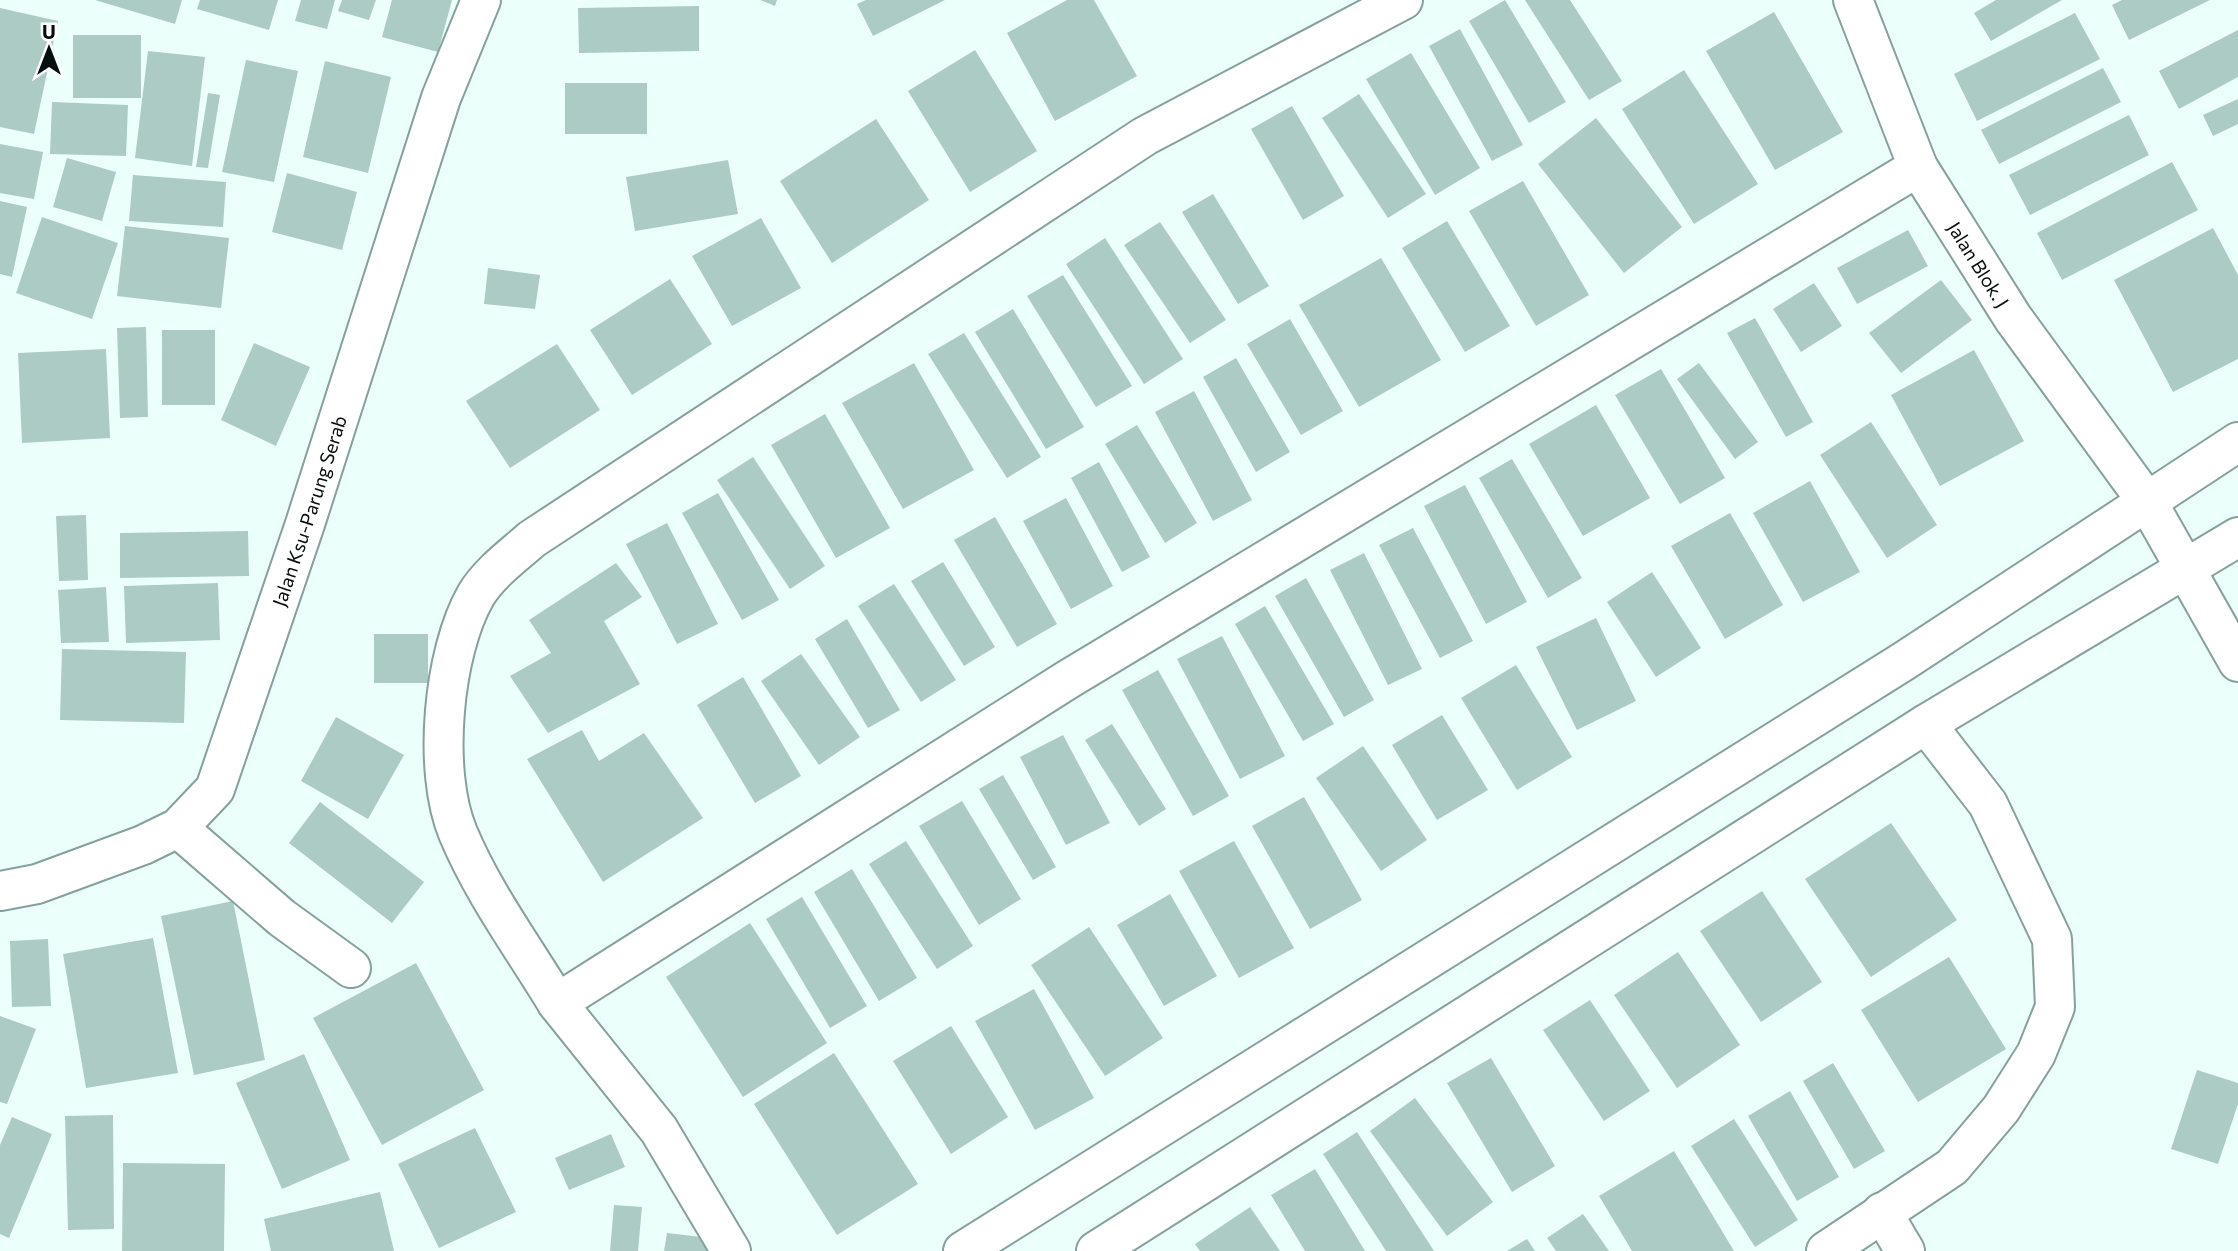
<svg xmlns="http://www.w3.org/2000/svg" width="2238" height="1251" font-family="Commissioner,sans-serif">
	<style>
		.building { fill: #accbc5 }
		.lines { fill: none; stroke-linecap: round; stroke-linejoin: round }
		.street-casing { stroke: #84a19c; stroke-width: 42 }
		.secondary-casing { stroke: #84a19c; stroke-width: 42 }
		.street { stroke: #fff; stroke-width: 38 }
		.secondary { stroke: #fff; stroke-width: 38 }
		.labels { text-anchor: middle; dominant-baseline: central; stroke-width: 5; stroke-linejoin: round; paint-order: stroke }
		.street-label { font-size: 19px; fill: #040e0c; stroke: #fff }
	</style>
	<rect width="100%" height="100%" fill="#ebfffb"/>
	<path class="building" d="M 95,0 L 182,0 L 175,24 Z
		M 200,0 L 278,0 L 269,30 L 197,9 Z
		M 301,0 L 335,0 L 327,29 L 295,21 Z
		M 342,0 L 376,0 L 369,20 L 338,11 Z
		M 392,0 L 452,0 L 438,52 L 382,37 Z
		M 760,0 L 777,0 L 775,6 Z
		M 866,0 L 945,0 L 873,36 L 857,4 Z
		M 1067,0 L 1094,0 L 1137,76 L 1055,121 L 1007,33 Z
		M 1505,0 L 1566,102 L 1529,123 L 1469,21 Z
		M 1525,0 L 1570,0 L 1622,81 L 1589,100 Z
		M 1996,0 L 2062,0 L 1991,41 L 1974,13 Z
		M 2122,0 L 2210,0 L 2129,40 L 2112,5 Z
		M 699,6 L 699,51 L 579,53 L 578,8 Z
		M 0,8 L 58,21 L 34,134 L 0,127 Z
		M 1774,12 L 1843,132 L 1775,170 L 1706,51 Z
		M 2075,13 L 2100,59 L 1977,121 L 1954,74 Z
		M 1460,29 L 1523,145 L 1492,161 L 1429,46 Z
		M 2238,30 L 2238,77 L 2179,109 L 2159,71 Z
		M 73,35 L 141,35 L 141,98 L 73,98 Z
		M 975,50 L 1037,151 L 970,192 L 908,91 Z
		M 148,51 L 205,57 L 192,166 L 135,158 Z
		M 1411,53 L 1480,168 L 1435,195 L 1366,79 Z
		M 246,60 L 298,71 L 274,182 L 222,172 Z
		M 325,61 L 391,77 L 368,173 L 303,157 Z
		M 2103,68 L 2121,102 L 1999,164 L 1981,130 Z
		M 1684,70 L 1758,184 L 1694,224 L 1622,109 Z
		M 565,83 L 647,83 L 647,134 L 565,134 Z
		M 208,93 L 220,95 L 208,168 L 196,167 Z
		M 1359,94 L 1426,194 L 1388,218 L 1322,118 Z
		M 2238,99 L 2238,124 L 2213,136 L 2203,115 Z
		M 52,102 L 128,105 L 126,156 L 50,154 Z
		M 1292,106 L 1344,196 L 1303,220 L 1251,129 Z
		M 2129,115 L 2149,155 L 2030,215 L 2009,175 Z
		M 1596,118 L 1682,227 L 1624,273 L 1538,164 Z
		M 876,119 L 929,200 L 832,263 L 780,181 Z
		M 0,144 L 43,152 L 34,199 L 0,193 Z
		M 67,158 L 116,172 L 102,221 L 53,207 Z
		M 728,160 L 738,214 L 635,231 L 626,177 Z
		M 2172,162 L 2198,210 L 2062,280 L 2037,233 Z
		M 287,173 L 357,192 L 342,250 L 272,232 Z
		M 133,175 L 226,182 L 223,227 L 129,221 Z
		M 1523,181 L 1589,295 L 1536,326 L 1469,211 Z
		M 1213,194 L 1269,286 L 1238,304 L 1182,212 Z
		M 0,201 L 27,207 L 12,277 L 0,274 Z
		M 42,217 L 118,243 L 92,319 L 16,293 Z
		M 761,218 L 801,288 L 732,326 L 692,256 Z
		M 1447,221 L 1510,326 L 1465,352 L 1402,248 Z
		M 1160,222 L 1226,320 L 1190,343 L 1124,245 Z
		M 125,226 L 229,238 L 221,308 L 117,296 Z
		M 2213,228 L 2238,275 L 2238,359 L 2173,392 L 2114,280 Z
		M 1908,230 L 1928,266 L 1857,304 L 1837,268 Z
		M 1105,238 L 1183,359 L 1144,384 L 1066,264 Z
		M 1381,258 L 1441,360 L 1359,407 L 1299,305 Z
		M 488,268 L 540,275 L 535,309 L 484,304 Z
		M 1063,275 L 1132,386 L 1096,407 L 1027,296 Z
		M 670,279 L 712,344 L 632,395 L 590,330 Z
		M 1941,280 L 1972,320 L 1901,373 L 1869,333 Z
		M 1814,283 L 1842,326 L 1801,352 L 1773,309 Z
		M 1013,309 L 1084,427 L 1046,449 L 975,332 Z
		M 1755,318 L 1813,422 L 1786,437 L 1727,333 Z
		M 1290,319 L 1343,411 L 1301,435 L 1247,344 Z
		M 146,327 L 148,417 L 120,418 L 117,328 Z
		M 162,330 L 215,330 L 215,405 L 162,405 Z
		M 964,333 L 1041,457 L 1007,478 L 928,354 Z
		M 254,343 L 310,367 L 276,446 L 221,420 Z
		M 557,344 L 600,410 L 510,468 L 466,401 Z
		M 106,349 L 110,438 L 22,443 L 18,353 Z
		M 1974,350 L 2024,441 L 1940,486 L 1891,395 Z
		M 1236,358 L 1290,452 L 1256,472 L 1203,377 Z
		M 914,363 L 974,470 L 903,509 L 842,403 Z
		M 1699,363 L 1758,442 L 1735,459 L 1677,379 Z
		M 1661,369 L 1725,478 L 1680,504 L 1615,395 Z
		M 1194,391 L 1252,500 L 1213,521 L 1155,412 Z
		M 1596,405 L 1650,498 L 1583,536 L 1529,444 Z
		M 825,414 L 890,528 L 836,558 L 771,445 Z
		M 1871,422 L 1937,525 L 1887,558 L 1820,455 Z
		M 1137,425 L 1197,523 L 1165,543 L 1105,444 Z
		M 753,457 L 825,566 L 790,589 L 717,480 Z
		M 1512,459 L 1582,578 L 1548,598 L 1479,478 Z
		M 1099,462 L 1150,557 L 1122,572 L 1071,478 Z
		M 1810,481 L 1860,572 L 1803,602 L 1753,513 Z
		M 1465,485 L 1527,602 L 1486,624 L 1424,506 Z
		M 718,493 L 779,600 L 742,620 L 682,513 Z
		M 1066,498 L 1113,586 L 1071,609 L 1023,521 Z
		M 1730,513 L 1783,605 L 1725,639 L 1671,546 Z
		M 86,515 L 88,580 L 59,581 L 56,516 Z
		M 995,517 L 1057,624 L 1017,647 L 954,540 Z
		M 667,523 L 718,624 L 677,644 L 626,544 Z
		M 1413,528 L 1473,641 L 1440,658 L 1379,545 Z
		M 248,531 L 249,576 L 120,578 L 120,533 Z
		M 1364,553 L 1422,669 L 1388,685 L 1330,570 Z
		M 943,562 L 995,647 L 964,666 L 911,581 Z
		M 616,563 L 642,597 L 604,621 L 640,684 L 548,733 L 510,676 L 551,653 L 529,620 Z
		M 1652,572 L 1701,648 L 1656,677 L 1607,602 Z
		M 1306,578 L 1374,700 L 1344,717 L 1275,596 Z
		M 218,583 L 220,640 L 126,643 L 124,586 Z
		M 894,584 L 956,680 L 921,702 L 858,606 Z
		M 106,587 L 109,642 L 61,643 L 58,590 Z
		M 1265,606 L 1334,724 L 1303,741 L 1235,624 Z
		M 1596,618 L 1636,701 L 1577,730 L 1536,647 Z
		M 847,619 L 900,710 L 868,728 L 815,639 Z
		M 374,634 L 428,634 L 428,683 L 374,683 Z
		M 1222,636 L 1285,756 L 1240,779 L 1177,659 Z
		M 62,649 L 186,652 L 184,723 L 60,720 Z
		M 801,654 L 860,737 L 819,765 L 761,681 Z
		M 1516,665 L 1572,757 L 1517,790 L 1461,698 Z
		M 1158,670 L 1229,796 L 1193,816 L 1122,690 Z
		M 743,677 L 801,776 L 755,803 L 697,705 Z
		M 1442,715 L 1488,790 L 1437,820 L 1392,745 Z
		M 336,717 L 404,755 L 368,819 L 301,781 Z
		M 1112,724 L 1166,809 L 1139,826 L 1085,740 Z
		M 582,730 L 599,761 L 644,733 L 703,818 L 603,882 L 527,759 Z
		M 1063,735 L 1110,823 L 1066,845 L 1020,757 Z
		M 1363,746 L 1427,840 L 1381,871 L 1316,778 Z
		M 1003,775 L 1056,867 L 1033,880 L 979,789 Z
		M 1304,797 L 1362,900 L 1310,929 L 1252,826 Z
		M 962,801 L 1021,899 L 979,925 L 919,826 Z
		M 320,802 L 424,882 L 392,923 L 289,843 Z
		M 1891,823 L 1957,920 L 1871,977 L 1805,879 Z
		M 906,841 L 973,946 L 937,969 L 869,864 Z
		M 1234,841 L 1294,948 L 1239,978 L 1179,871 Z
		M 852,869 L 917,978 L 879,1001 L 814,892 Z
		M 1762,891 L 1822,982 L 1761,1022 L 1700,931 Z
		M 1170,894 L 1217,976 L 1164,1006 L 1117,925 Z
		M 802,897 L 867,1006 L 830,1028 L 766,919 Z
		M 233,901 L 265,1060 L 194,1075 L 161,916 Z
		M 750,923 L 827,1043 L 743,1097 L 666,977 Z
		M 1089,927 L 1163,1038 L 1105,1076 L 1031,965 Z
		M 153,938 L 178,1073 L 86,1088 L 63,954 Z
		M 48,939 L 51,1006 L 12,1007 L 10,941 Z
		M 1678,952 L 1740,1045 L 1677,1088 L 1614,995 Z
		M 1949,957 L 2006,1049 L 1918,1102 L 1861,1010 Z
		M 416,963 L 484,1090 L 382,1145 L 313,1018 Z
		M 1034,989 L 1094,1098 L 1035,1130 L 975,1021 Z
		M 1590,1000 L 1650,1091 L 1604,1121 L 1543,1030 Z
		M 0,1016 L 36,1029 L 7,1104 L 0,1102 Z
		M 951,1026 L 1008,1117 L 951,1154 L 893,1061 Z
		M 834,1053 L 918,1184 L 837,1235 L 754,1104 Z
		M 304,1054 L 350,1160 L 282,1189 L 236,1083 Z
		M 1491,1058 L 1555,1166 L 1512,1192 L 1447,1083 Z
		M 1833,1063 L 1885,1151 L 1854,1169 L 1803,1081 Z
		M 2197,1070 L 2238,1083 L 2238,1104 L 2218,1164 L 2171,1149 Z
		M 1790,1091 L 1839,1177 L 1797,1201 L 1748,1116 Z
		M 1415,1098 L 1493,1202 L 1447,1236 L 1370,1131 Z
		M 113,1115 L 114,1229 L 68,1230 L 65,1116 Z
		M 12,1117 L 52,1134 L 9,1238 L 0,1234 L 0,1145 Z
		M 1734,1119 L 1798,1220 L 1755,1247 L 1691,1146 Z
		M 475,1128 L 516,1212 L 439,1248 L 398,1164 Z
		M 1357,1132 L 1434,1251 L 1386,1251 L 1323,1154 Z
		M 611,1134 L 625,1167 L 569,1190 L 555,1158 Z
		M 1674,1151 L 1734,1251 L 1632,1251 L 1599,1196 Z
		M 123,1163 L 225,1164 L 224,1251 L 122,1251 Z
		M 1315,1169 L 1365,1251 L 1305,1251 L 1271,1195 Z
		M 380,1192 L 394,1251 L 271,1251 L 264,1219 Z
		M 614,1205 L 642,1207 L 638,1251 L 610,1251 Z
		M 1250,1207 L 1280,1251 L 1200,1251 L 1195,1244 Z
		M 1583,1214 L 1609,1251 L 1556,1251 L 1547,1238 Z
		M 667,1233 L 710,1238 L 708,1251 L 664,1251 Z
		M 1527,1239 L 1535,1251 L 1507,1251 Z"/>
	<g class="lines">
		<g class="street-casing">
			<g id="street">
				<path id="s1" d="M 1853,0 L 1918,167 L 2013,318 L 2148,503 L 2238,662"/>
				<path d="M 178,828 L 282,918 L 351,968"/>
				<path d="M 557,1003 C 523,947 483,893 458,833 C 432,771 443,652 476,595 C 489,573 514,555 532,539 L 1145,136 L 1403,0"/>
				<path d="M 1882,1212 L 1905,1251"/>
				<path d="M 731,1251 L 659,1130 L 557,1003 L 1067,680 L 1918,167"/>
				<path d="M 963,1251 L 1904,661 L 2238,442"/>
				<path d="M 1096,1251 L 1926,724 L 2238,537"/>
				<path d="M 1826,1251 L 1952,1167 L 2001,1109 L 2036,1054 L 2055,1007 L 2052,939 L 1988,804 L 1926,724"/>
			</g>
		</g>
		<g class="secondary-casing">
			<g id="secondary">
				<path id="s2" d="M 0,891 L 37,884 L 143,845 L 178,828 L 215,789 L 305,524 L 441,98 L 481,0"/>
			</g>
		</g>
		<use href="#street" class="street"/>
		<use href="#secondary" class="secondary"/>
	</g>
	<g class="labels">
		<g class="street-label">
			<text stroke="none"><textPath href="#s1" startOffset="294">Jalan Blok. J</textPath></text>
			<text stroke="none"><textPath href="#s2" startOffset="537">Jalan Ksu-Parung Serab</textPath></text>
		</g>
	</g>
	<g transform="translate(49 49)" stroke="#ffffff" stroke-width="5" paint-order="stroke">
	<path d="M0-5L12 26L0 18L-12 26Z" fill="#040e0c"/>
	<text y="-10" font-size="19" font-weight="bold" text-anchor="middle" fill="#040e0c">U</text>
	</g>
</svg>
